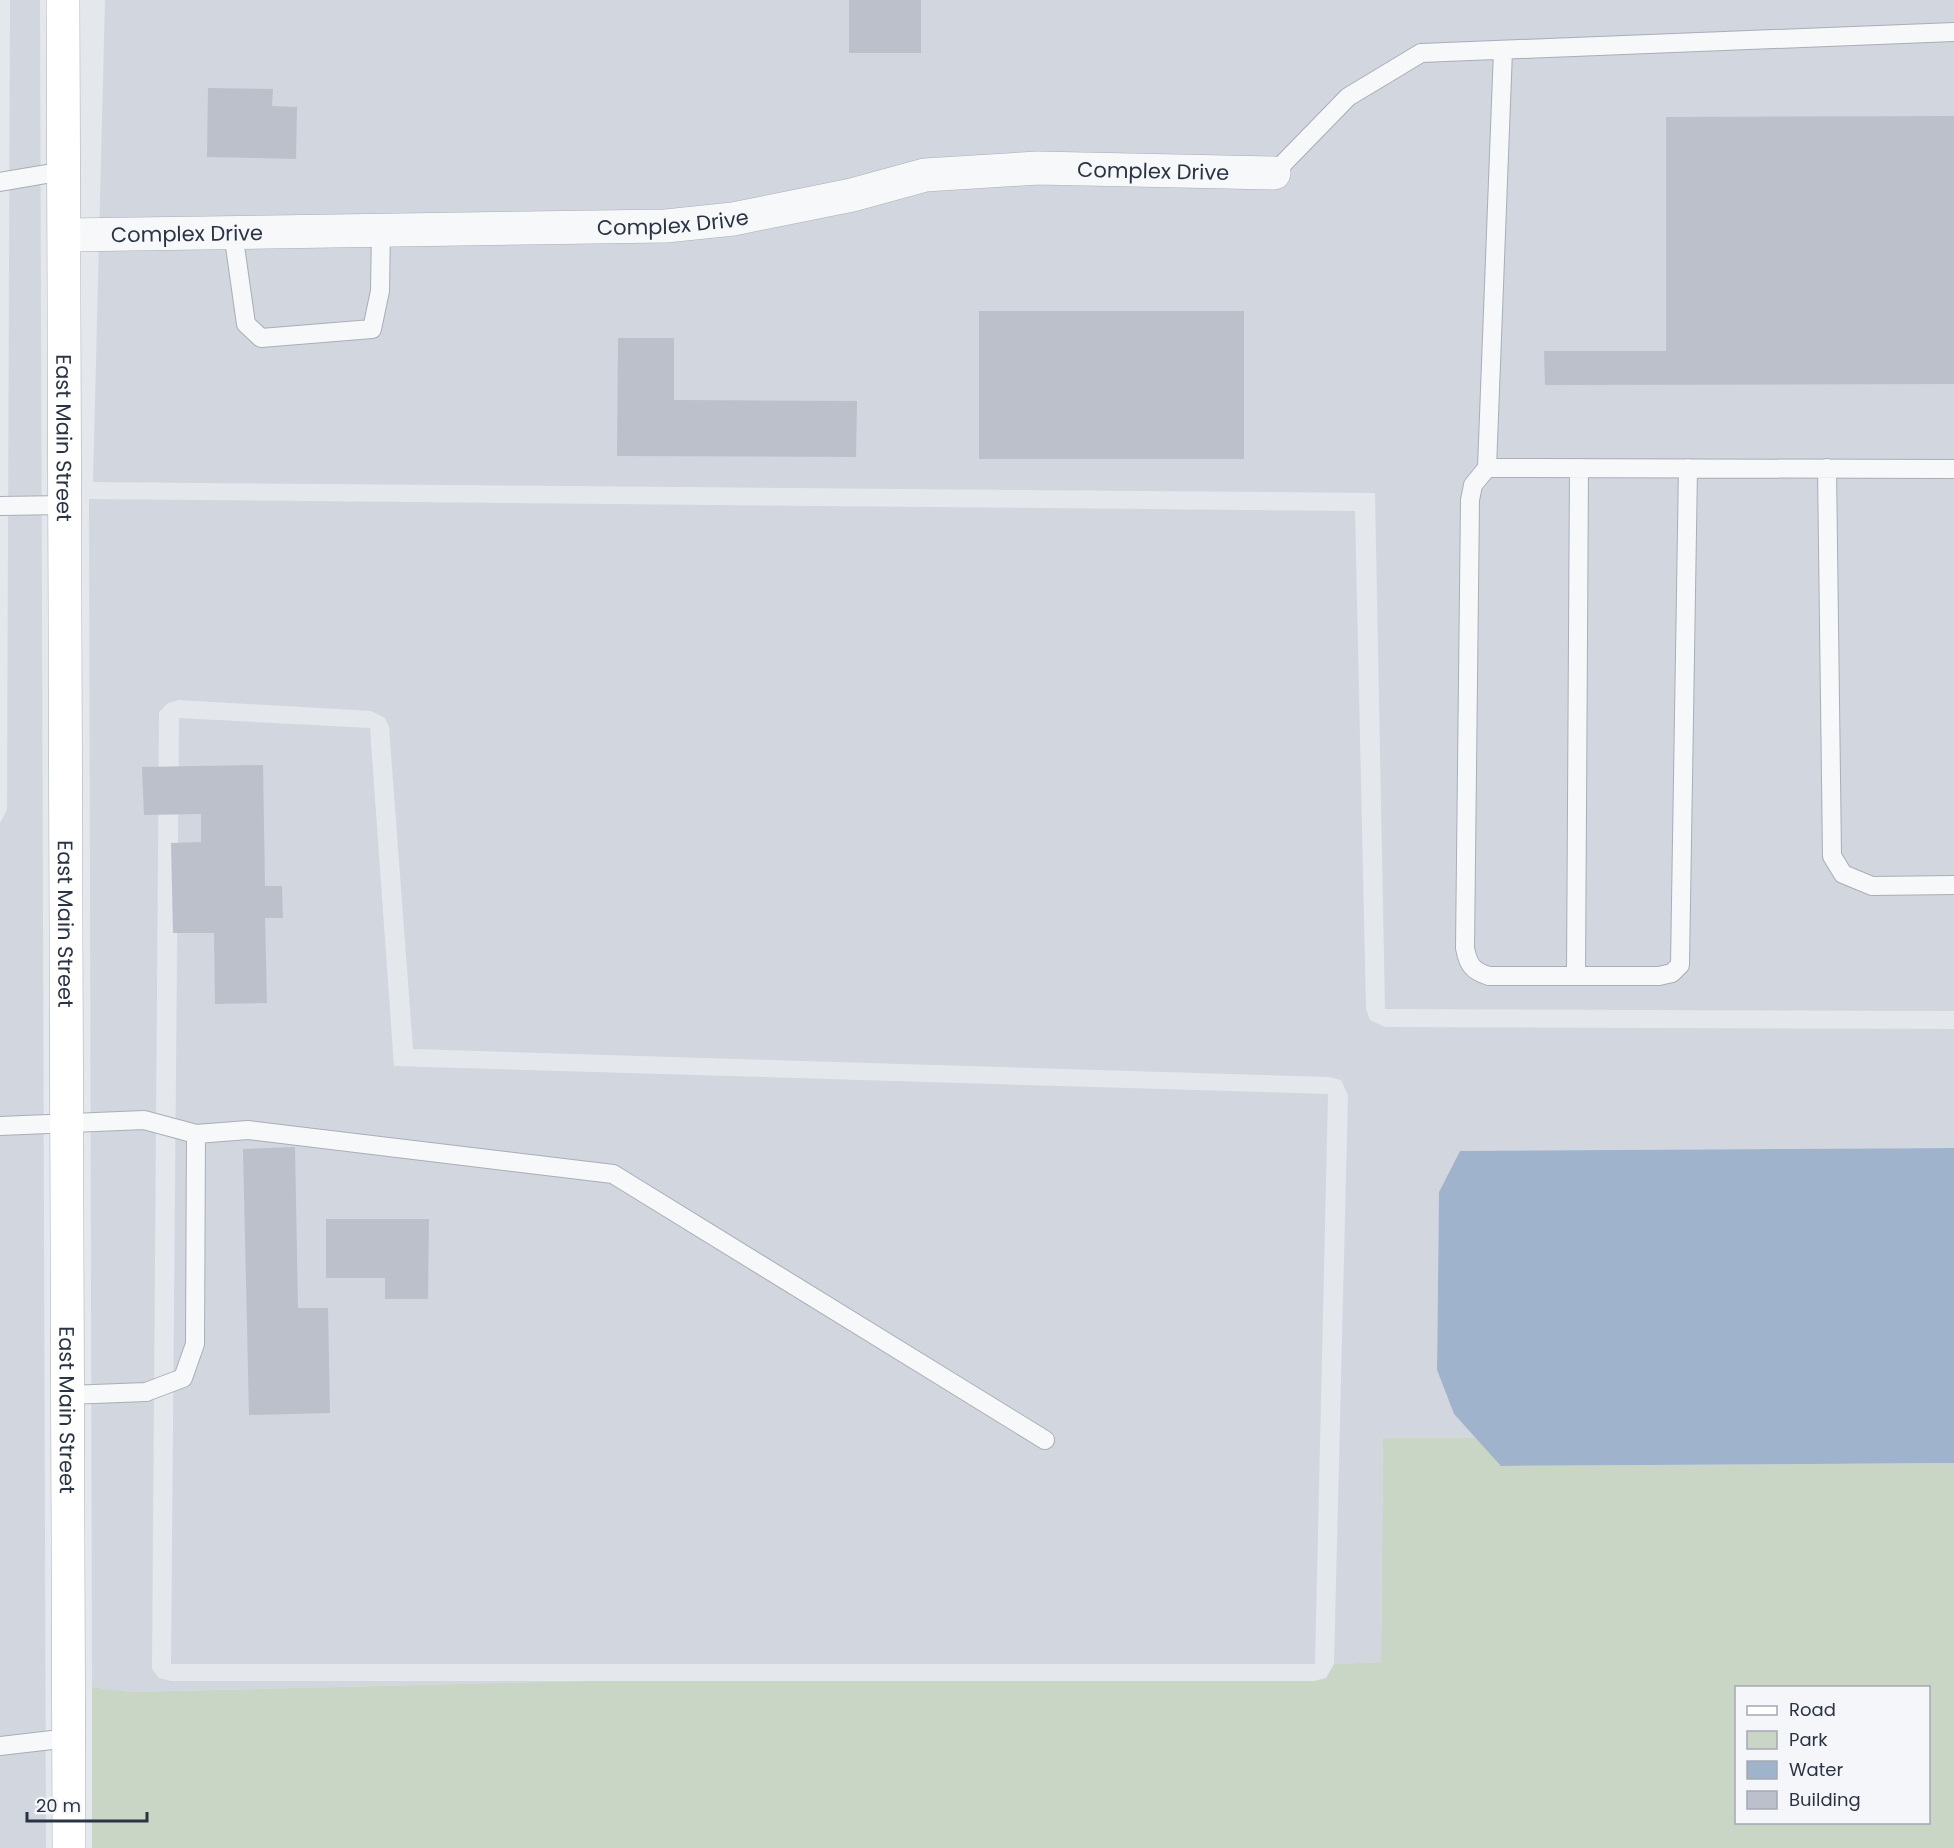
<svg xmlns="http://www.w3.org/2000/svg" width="1954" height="1848" font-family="Poppins,sans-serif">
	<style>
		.built { fill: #d2d6de }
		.green { fill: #c9d6c5; fill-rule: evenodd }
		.water { fill: #9fb4cc }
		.building { fill: #bbc0ca }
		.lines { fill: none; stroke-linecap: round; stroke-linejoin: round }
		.service-casing { stroke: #a9aeb7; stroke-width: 20 }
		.minor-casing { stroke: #a9aeb7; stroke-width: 34 }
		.secondary-casing { stroke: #a9aeb7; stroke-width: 34 }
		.service { stroke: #f7f8fa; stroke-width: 18 }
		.minor { stroke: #f7f8fa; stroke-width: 33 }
		.secondary { stroke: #fff; stroke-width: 33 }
		.labels { text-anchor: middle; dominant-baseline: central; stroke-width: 5; stroke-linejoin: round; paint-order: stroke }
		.street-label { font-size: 21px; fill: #2b3445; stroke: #f4f6f9 }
	</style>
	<rect width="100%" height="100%" fill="#e4e7ec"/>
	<path class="built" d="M 10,0 L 40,0 L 46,1848 L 0,1848 L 0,823 L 7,810 Z
		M 105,0 L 1954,0 L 1954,1011 L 1385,1009 L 1375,493 L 93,482 Z
		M 89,499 L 1355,511 L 1366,1009 L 1370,1020 L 1385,1027 L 1954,1029 L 1954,1148 L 1460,1151 L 1439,1192 L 1437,1370 L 1454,1414 L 1476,1438 L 1383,1438 L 1381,1662 L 1334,1664 L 1348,1095 L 1341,1080 L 1329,1077 L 413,1049 L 389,727 L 385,718 L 371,711 L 179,700 L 168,703 L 159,712 L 159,718 L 152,1669 L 159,1678 L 171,1681 L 584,1681 L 130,1692 L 92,1687 Z
		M 179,718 L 370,728 L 394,1066 L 1328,1094 L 1315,1664 L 171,1664 Z"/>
	<path class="green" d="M 1383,1438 L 1476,1438 L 1502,1466 L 1954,1463 L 1954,1848 L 92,1848 L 92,1687 L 130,1692 L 584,1681 L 1314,1681 L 1326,1678 L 1334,1664 L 1381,1662 ZM 1736,1688 L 1928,1688 L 1928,1822 L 1736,1822 Z"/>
	<path class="water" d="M 1954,1148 L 1954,1463 L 1501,1466 L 1454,1414 L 1437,1370 L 1439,1192 L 1460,1151 Z"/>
	<path class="building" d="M 849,0 L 921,0 L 921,53 L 849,53 Z
		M 208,88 L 273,89 L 272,106 L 297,107 L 296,159 L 207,157 Z
		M 1954,116 L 1954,384 L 1545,385 L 1544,351 L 1666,351 L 1666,117 Z
		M 979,311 L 1244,311 L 1244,459 L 979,459 Z
		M 618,338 L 674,338 L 674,400 L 857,401 L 856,457 L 617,456 Z
		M 263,765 L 265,886 L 282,886 L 283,918 L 265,918 L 267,1003 L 215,1004 L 214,933 L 173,933 L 171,843 L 201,842 L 201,814 L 144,815 L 142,767 Z
		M 295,1147 L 298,1308 L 328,1308 L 330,1413 L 249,1415 L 243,1149 Z
		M 326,1219 L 429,1219 L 428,1299 L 385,1299 L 385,1278 L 326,1278 Z"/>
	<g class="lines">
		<g class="service-casing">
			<path id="service" d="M 1503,50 L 1487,468 L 1954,469
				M 1274,173 L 1348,97 L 1421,53 L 1954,32
				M 0,182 L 64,171
				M 233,232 L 246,324 L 261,338 L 372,329 L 380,291 L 381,229
				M 1487,468 L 1473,485 L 1470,500 L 1465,948 C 1468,964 1472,971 1489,976 L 1659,976 L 1672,973 L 1680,965 L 1688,468
				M 1827,468 L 1832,856 L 1843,874 L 1872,886 L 1954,885
				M 0,506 L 65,505
				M 1576,976 L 1579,468
				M 0,1126 L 144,1120 L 196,1134 L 195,1344 L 183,1378 L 146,1392 L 68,1395
				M 196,1134 L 248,1130 L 613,1174 L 1045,1440
				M 0,1746 L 69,1738"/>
		</g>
		<g class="minor-casing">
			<g id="minor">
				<path id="s1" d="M 65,235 L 666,226 L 733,219 L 852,195 L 925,175 L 1038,168 L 1274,173"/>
			</g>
		</g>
		<g class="secondary-casing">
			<g id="secondary">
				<path id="s2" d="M 63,0 L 69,1848"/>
			</g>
		</g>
		<use href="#service" class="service"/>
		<use href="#minor" class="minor"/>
		<use href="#secondary" class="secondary"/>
	</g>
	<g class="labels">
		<g class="street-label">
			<text stroke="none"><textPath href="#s1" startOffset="1094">Complex Drive</textPath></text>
			<text stroke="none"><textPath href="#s1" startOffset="608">Complex Drive</textPath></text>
			<text stroke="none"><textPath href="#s1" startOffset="122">Complex Drive</textPath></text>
			<text stroke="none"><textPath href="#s2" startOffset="438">East Main Street</textPath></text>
			<text stroke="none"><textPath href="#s2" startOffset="924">East Main Street</textPath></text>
			<text stroke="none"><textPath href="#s2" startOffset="1410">East Main Street</textPath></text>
		</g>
	</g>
	<rect x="1735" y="1686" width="195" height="138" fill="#f4f6f9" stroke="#a4a8b1" stroke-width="1.5"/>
	<rect x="1747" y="1706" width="30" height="9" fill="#ffffff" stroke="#a4a8b1" stroke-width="1.5"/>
	<text x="1789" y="1716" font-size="18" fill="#2b3445">Road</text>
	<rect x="1747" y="1731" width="30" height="18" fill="#c9d6c5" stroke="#a4a8b1" stroke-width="1.5"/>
	<text x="1789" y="1746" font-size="18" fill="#2b3445">Park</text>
	<rect x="1747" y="1761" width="30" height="18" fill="#9fb4cc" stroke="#a4a8b1" stroke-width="1.5"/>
	<text x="1789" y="1776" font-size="18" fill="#2b3445">Water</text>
	<rect x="1747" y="1791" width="30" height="18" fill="#bbc0ca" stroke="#a4a8b1" stroke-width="1.5"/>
	<text x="1789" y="1806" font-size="18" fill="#2b3445">Building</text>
	<path d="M27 1812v9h120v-9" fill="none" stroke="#2b3445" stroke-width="3"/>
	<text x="36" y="1812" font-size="18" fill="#2b3445" stroke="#f4f6f9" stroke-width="4.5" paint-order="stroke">20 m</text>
</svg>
